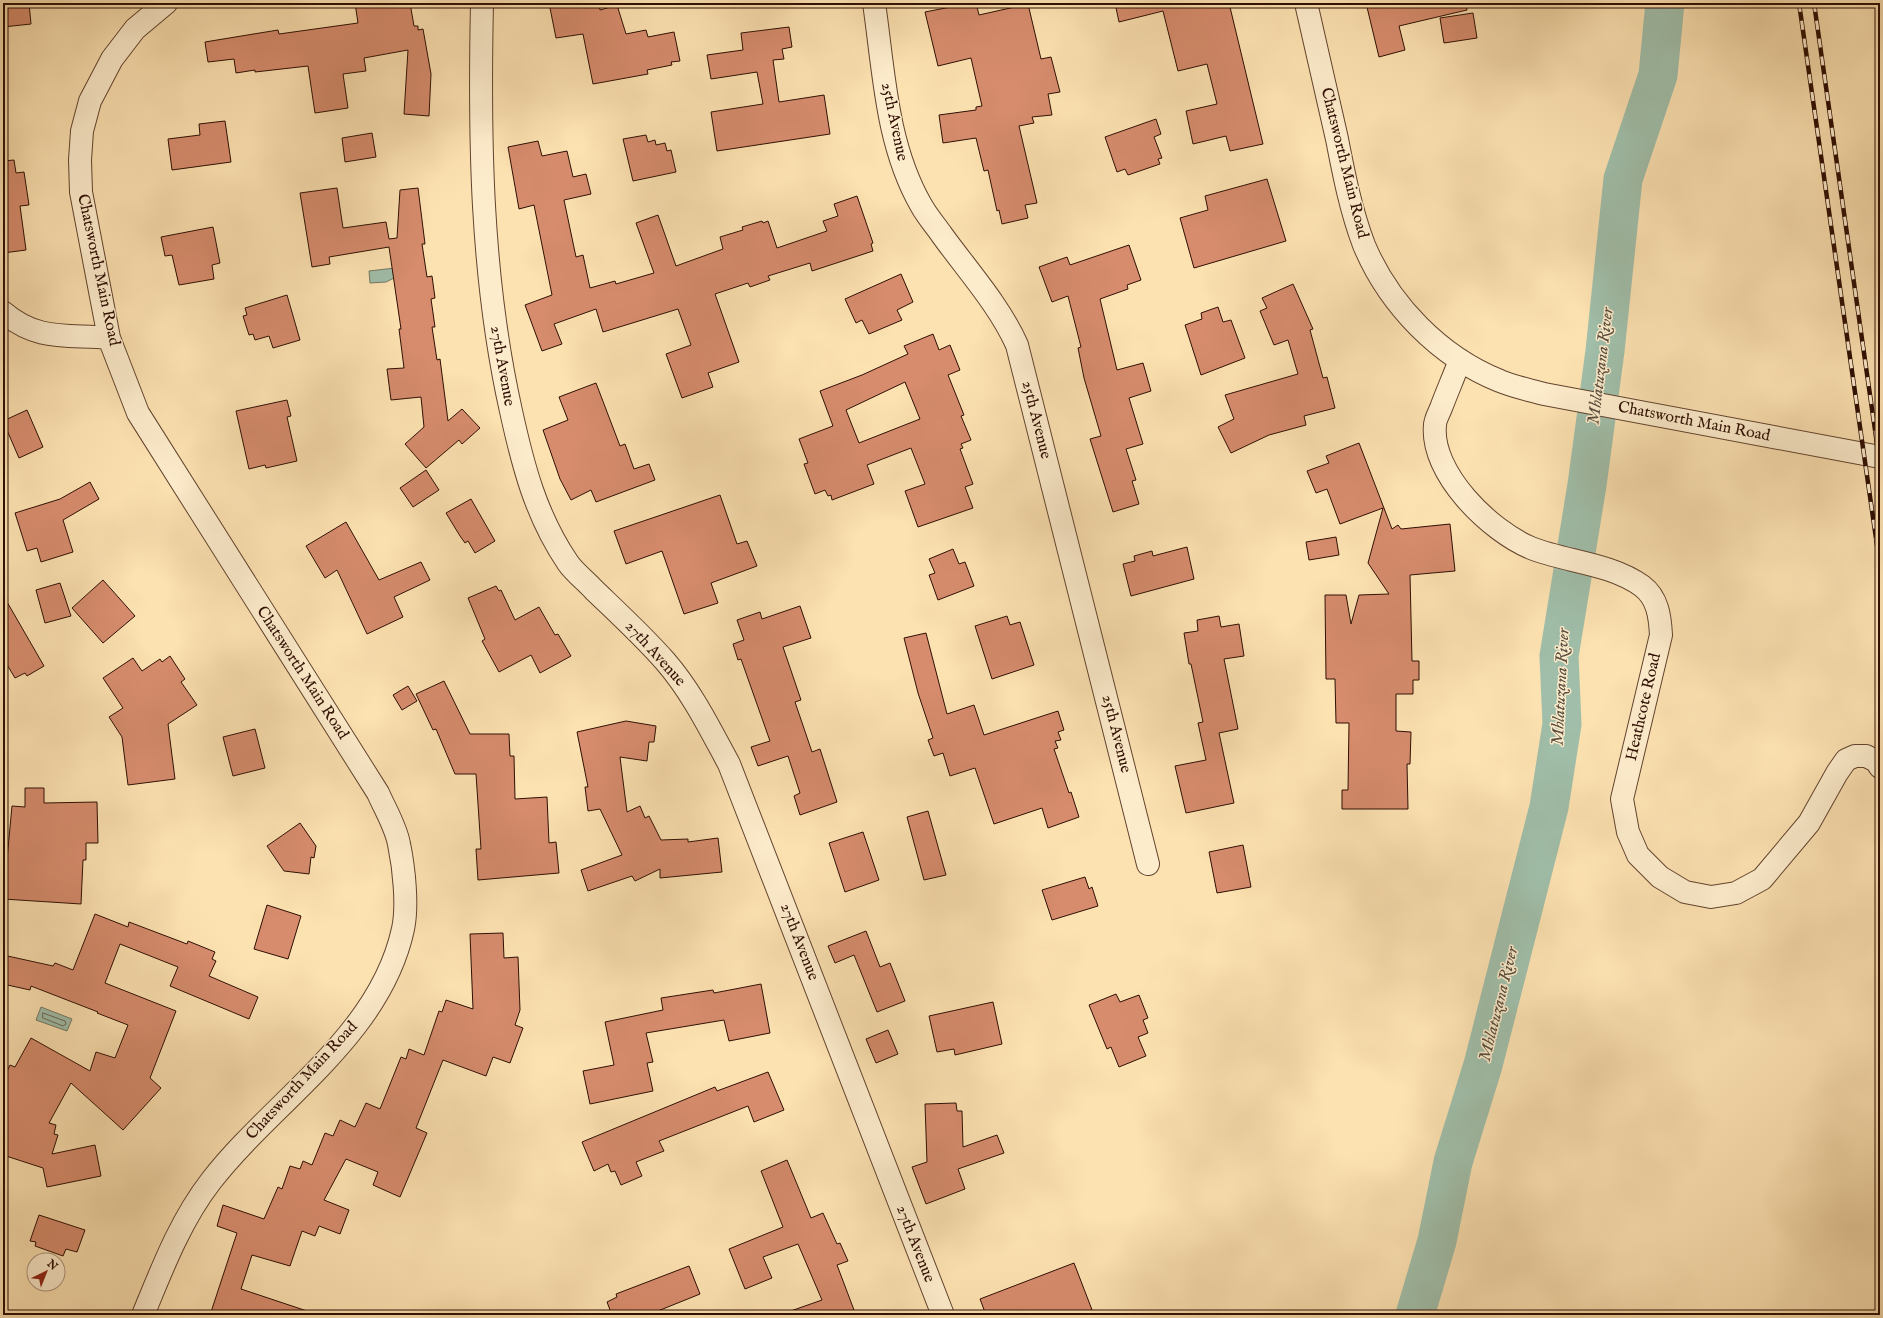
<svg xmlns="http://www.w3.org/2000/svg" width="1883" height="1318" font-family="'IM FELL English',serif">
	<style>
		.water { fill: #a0bea9; stroke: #737867 }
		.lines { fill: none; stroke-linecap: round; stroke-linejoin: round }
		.shore { stroke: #686656; stroke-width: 1 }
		.river { stroke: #a0bea9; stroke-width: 39 }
		.building { fill: #d68c6d; stroke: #2f0f03; fill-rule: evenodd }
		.minor-casing { stroke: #62442e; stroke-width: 24 }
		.minor { stroke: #fdeccc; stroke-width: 22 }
		.rail-casing { stroke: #2f0f03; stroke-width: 4.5 }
		.rail { stroke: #fdeccc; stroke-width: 3; stroke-dasharray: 9; stroke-linecap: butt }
		.labels { text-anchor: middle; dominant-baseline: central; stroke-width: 3; stroke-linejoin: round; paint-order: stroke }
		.street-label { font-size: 16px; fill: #2f0f03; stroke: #fdeccc }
		.water-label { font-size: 17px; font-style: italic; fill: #574c3d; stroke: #fdeccc }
	</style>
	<rect width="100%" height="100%" fill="#fce1b1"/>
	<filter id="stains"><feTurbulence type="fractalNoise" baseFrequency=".005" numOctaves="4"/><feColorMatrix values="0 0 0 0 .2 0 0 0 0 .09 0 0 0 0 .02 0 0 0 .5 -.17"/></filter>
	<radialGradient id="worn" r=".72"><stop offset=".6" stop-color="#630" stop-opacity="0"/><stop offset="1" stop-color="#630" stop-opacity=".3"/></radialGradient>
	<path class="water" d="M 395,268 L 394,278 L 386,282 L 370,283 L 369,271 Z
		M 41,1007 L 72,1019 L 67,1031 L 36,1020 Z"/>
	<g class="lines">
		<path class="shore" d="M 43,1013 L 65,1021 L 66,1024 L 63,1026 L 43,1018 Z"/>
		<path class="river" d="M 1415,1315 L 1437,1241 L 1453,1162 L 1483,1065 L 1549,807 L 1562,724 L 1559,656 L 1587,485 L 1605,351 L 1623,179 L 1658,75 L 1665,3"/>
	</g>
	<path class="building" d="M 3,3 L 29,3 L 31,24 L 3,27 Z
		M 355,3 L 410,3 L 414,26 L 418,26 L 418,30 L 423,29 L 431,74 L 429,116 L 404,114 L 408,50 L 364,58 L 366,71 L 343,74 L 348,108 L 315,113 L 308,66 L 255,72 L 255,70 L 236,73 L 234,59 L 208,62 L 205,42 L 278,30 L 279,34 L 358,23 Z
		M 549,3 L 599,3 L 600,10 L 617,5 L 626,34 L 646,30 L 648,37 L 674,32 L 680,61 L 671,62 L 672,65 L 647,70 L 648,74 L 593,84 L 583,34 L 556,38 Z
		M 971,3 L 976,3 L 979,15 L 1028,4 L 1041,59 L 1051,57 L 1060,92 L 1048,94 L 1052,115 L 1032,117 L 1034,123 L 1019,126 L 1037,203 L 1025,205 L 1028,218 L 1002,224 L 999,210 L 997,211 L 988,170 L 984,171 L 976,138 L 943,143 L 939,115 L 976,110 L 976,107 L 982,106 L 971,58 L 938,66 L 925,12 Z
		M 1115,3 L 1229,3 L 1263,144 L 1230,151 L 1226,136 L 1193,144 L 1186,111 L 1217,104 L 1207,64 L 1178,71 L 1163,11 L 1119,22 Z
		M 1366,3 L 1466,3 L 1467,10 L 1399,26 L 1405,50 L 1379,57 Z
		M 1473,13 L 1477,38 L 1444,43 L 1440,18 Z
		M 789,27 L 792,47 L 782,49 L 784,59 L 773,60 L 779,102 L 824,95 L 830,134 L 717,151 L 711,112 L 763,104 L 757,72 L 711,79 L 707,55 L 743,50 L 741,33 Z
		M 1156,119 L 1161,134 L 1154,137 L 1162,158 L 1158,159 L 1160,164 L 1128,175 L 1125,169 L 1117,172 L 1105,137 Z
		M 225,121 L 231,162 L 172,170 L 168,139 L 200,135 L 199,124 Z
		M 372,133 L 376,157 L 345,162 L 342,138 Z
		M 646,135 L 648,142 L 655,140 L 656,145 L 665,143 L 667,151 L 671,150 L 676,172 L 633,181 L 623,139 Z
		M 538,141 L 542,156 L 567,151 L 573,177 L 586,174 L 591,194 L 564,200 L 576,257 L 583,255 L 590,288 L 615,281 L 616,284 L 654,273 L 636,223 L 658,215 L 676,266 L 723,249 L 720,237 L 743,230 L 742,227 L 762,221 L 763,223 L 768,221 L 777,248 L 827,231 L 823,221 L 838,216 L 834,204 L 857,196 L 873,243 L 871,244 L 873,251 L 812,271 L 810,263 L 768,276 L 770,280 L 750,287 L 748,283 L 715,294 L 739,362 L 708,373 L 713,387 L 682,398 L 666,354 L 691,345 L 678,309 L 603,332 L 596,309 L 554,324 L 562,344 L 542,351 L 525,305 L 552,295 L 534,205 L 519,209 L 508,147 Z
		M 14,160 L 16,173 L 24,172 L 29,205 L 20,206 L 26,250 L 3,253 L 3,161 Z
		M 1267,179 L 1286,241 L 1194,268 L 1180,218 L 1208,210 L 1205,196 Z
		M 337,188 L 343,228 L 386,222 L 389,239 L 397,238 L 400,190 L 418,188 L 425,244 L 422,244 L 427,277 L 432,276 L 435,298 L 431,299 L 435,327 L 432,327 L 437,360 L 440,359 L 448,421 L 462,409 L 480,428 L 462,444 L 459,440 L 426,468 L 405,444 L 424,427 L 421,397 L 391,400 L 387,369 L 404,368 L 399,329 L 401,329 L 389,247 L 329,257 L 330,264 L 312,267 L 300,193 Z
		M 213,227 L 220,263 L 212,265 L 214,279 L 179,285 L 172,255 L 165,256 L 161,237 Z
		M 1129,245 L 1141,280 L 1127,285 L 1128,289 L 1100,299 L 1117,370 L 1143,363 L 1151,391 L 1129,398 L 1143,444 L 1126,449 L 1136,480 L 1132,481 L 1139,504 L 1113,512 L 1090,439 L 1101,436 L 1084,378 L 1078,348 L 1081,347 L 1068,296 L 1052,302 L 1039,267 L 1067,257 L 1070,265 Z
		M 901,274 L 913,302 L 897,310 L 902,320 L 869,334 L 862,320 L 856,323 L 845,299 Z
		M 1293,284 L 1313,329 L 1310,330 L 1323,378 L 1327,377 L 1335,408 L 1304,416 L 1306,425 L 1269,435 L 1231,453 L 1218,427 L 1234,419 L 1225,395 L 1298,374 L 1288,340 L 1274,345 L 1260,311 L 1267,308 L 1262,298 Z
		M 287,295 L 300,340 L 273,348 L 269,336 L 255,340 L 253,334 L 249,335 L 243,316 L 247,315 L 245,308 Z
		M 1218,307 L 1223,322 L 1231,320 L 1245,358 L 1201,375 L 1185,325 L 1202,319 L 1201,313 Z
		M 933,334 L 939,350 L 950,345 L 960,370 L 948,375 L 964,415 L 961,416 L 971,440 L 961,444 L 963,448 L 960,449 L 973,484 L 965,487 L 973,508 L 918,527 L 905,491 L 925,484 L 911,448 L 867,465 L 874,484 L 832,500 L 831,495 L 828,496 L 825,490 L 815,494 L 804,464 L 808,463 L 799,439 L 833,426 L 820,391 L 862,375 L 908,354 L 904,346 ZM 905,382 L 920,419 L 859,443 L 846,410 Z
		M 596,383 L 620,446 L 625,444 L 634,469 L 649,464 L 655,480 L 596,502 L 591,490 L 571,500 L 560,479 L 543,430 L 568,420 L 559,397 Z
		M 287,400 L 291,416 L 287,417 L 297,461 L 266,468 L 265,465 L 249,469 L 236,411 Z
		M 27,410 L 43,447 L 19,458 L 3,421 Z
		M 1359,443 L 1392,529 L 1398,525 L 1401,529 L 1450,524 L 1455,571 L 1410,575 L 1412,661 L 1419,661 L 1419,680 L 1413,680 L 1413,694 L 1396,694 L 1396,731 L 1411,732 L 1410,764 L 1407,764 L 1408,809 L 1342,809 L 1342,790 L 1348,790 L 1349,723 L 1336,723 L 1335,679 L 1326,679 L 1325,595 L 1346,595 L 1351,624 L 1359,595 L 1389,594 L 1368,563 L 1383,508 L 1340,524 L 1327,489 L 1316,493 L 1307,471 L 1329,463 L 1326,456 Z
		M 426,470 L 439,490 L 413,507 L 400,488 Z
		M 90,482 L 99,499 L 63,520 L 73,552 L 41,562 L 37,548 L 27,551 L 15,513 L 60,499 Z
		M 720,495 L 737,544 L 747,541 L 757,566 L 711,583 L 718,603 L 684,614 L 662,551 L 626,564 L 614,531 Z
		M 471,499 L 495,541 L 475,553 L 468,541 L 465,543 L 460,536 L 446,513 Z
		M 346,522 L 379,580 L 421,562 L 430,580 L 394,597 L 403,617 L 367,634 L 337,570 L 325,578 L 306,546 Z
		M 1336,537 L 1339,555 L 1309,560 L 1306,542 Z
		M 1187,547 L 1194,579 L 1131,596 L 1123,564 L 1135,561 L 1134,556 L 1152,551 L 1153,556 Z
		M 953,549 L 959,564 L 965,562 L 974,586 L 938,600 L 929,575 L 935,573 L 929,559 Z
		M 103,580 L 135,616 L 103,643 L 72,608 Z
		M 60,583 L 71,616 L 45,623 L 36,590 Z
		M 496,586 L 499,591 L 501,590 L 515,620 L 539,607 L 555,635 L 558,634 L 571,656 L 540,673 L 531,655 L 499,672 L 482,641 L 485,639 L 468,598 Z
		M 3,595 L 44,666 L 27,676 L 25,673 L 15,678 L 3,658 Z
		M 800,606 L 811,638 L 783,647 L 801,700 L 795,702 L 812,752 L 820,749 L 837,802 L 800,815 L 794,796 L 800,793 L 788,756 L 758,766 L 751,747 L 770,741 L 741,659 L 738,660 L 733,644 L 744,640 L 737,620 L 760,612 L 762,619 Z
		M 1007,616 L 1010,625 L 1020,622 L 1034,665 L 992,679 L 975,626 Z
		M 1219,616 L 1221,627 L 1239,624 L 1244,656 L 1224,659 L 1238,729 L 1219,733 L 1234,803 L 1186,813 L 1175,766 L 1206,760 L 1198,723 L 1203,722 L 1191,664 L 1189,664 L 1184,633 L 1198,631 L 1197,620 Z
		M 926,633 L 947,714 L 974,705 L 984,735 L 1058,711 L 1064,730 L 1058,732 L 1061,740 L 1055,741 L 1058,748 L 1054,749 L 1069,793 L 1071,792 L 1079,817 L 1048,828 L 1042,808 L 994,824 L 975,768 L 950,776 L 943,753 L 934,756 L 928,740 L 933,738 L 918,693 L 904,638 Z
		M 170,656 L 185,679 L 181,682 L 197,705 L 168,724 L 175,779 L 128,785 L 122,737 L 109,717 L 123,708 L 103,678 L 133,658 L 142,671 L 160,659 L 162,662 Z
		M 444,681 L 470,734 L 509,734 L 510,756 L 514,756 L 515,799 L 547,797 L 549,843 L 556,842 L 559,873 L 478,880 L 476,849 L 481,849 L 476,774 L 455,774 L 436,729 L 433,730 L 416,694 Z
		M 408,686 L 417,701 L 402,710 L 393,695 Z
		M 626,721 L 656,726 L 654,742 L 649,742 L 647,761 L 620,757 L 627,812 L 640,806 L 645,818 L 649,816 L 661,840 L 688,839 L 688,842 L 718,838 L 722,872 L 660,878 L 660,869 L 635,881 L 632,876 L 588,891 L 581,870 L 622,855 L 600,809 L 588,811 L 585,787 L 588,787 L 577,732 Z
		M 255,729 L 265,768 L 233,776 L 223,737 Z
		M 25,788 L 44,788 L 44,803 L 97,802 L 98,843 L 86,843 L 86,860 L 83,860 L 81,904 L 3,899 L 3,882 L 5,881 L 12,806 L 25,807 Z
		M 928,811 L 946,875 L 924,880 L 907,817 Z
		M 300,823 L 316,846 L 314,858 L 311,857 L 309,874 L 284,871 L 267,846 Z
		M 863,832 L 879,880 L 845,892 L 829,843 Z
		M 1243,845 L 1251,887 L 1217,893 L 1209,852 Z
		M 1085,877 L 1089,889 L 1092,887 L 1098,906 L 1052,920 L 1042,890 Z
		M 267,905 L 301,916 L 288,959 L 254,949 Z
		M 95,914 L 128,927 L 129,922 L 187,944 L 188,941 L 215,952 L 212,959 L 216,961 L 209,976 L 258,997 L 249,1019 L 170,986 L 178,967 L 120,944 L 105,983 L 176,1011 L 150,1078 L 161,1088 L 123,1130 L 71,1083 L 49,1123 L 56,1125 L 54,1134 L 58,1135 L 52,1154 L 95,1145 L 101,1176 L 47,1187 L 43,1168 L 3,1155 L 3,1079 L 10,1065 L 15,1067 L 31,1038 L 90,1071 L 96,1052 L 115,1058 L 128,1025 L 97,1013 L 98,1012 L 31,986 L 30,990 L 3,984 L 3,955 L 53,966 L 55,963 L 73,970 Z
		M 866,931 L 880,967 L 890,963 L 905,1001 L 877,1012 L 854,955 L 835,963 L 828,946 Z
		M 503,933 L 504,958 L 518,957 L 520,1010 L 515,1025 L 523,1028 L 510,1063 L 493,1057 L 486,1076 L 443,1060 L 416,1128 L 427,1133 L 400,1197 L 373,1185 L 378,1172 L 346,1159 L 324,1200 L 349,1210 L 340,1234 L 319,1226 L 315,1236 L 302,1231 L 290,1266 L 252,1255 L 241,1289 L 310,1312 L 310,1315 L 210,1315 L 237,1233 L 217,1226 L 223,1205 L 264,1219 L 278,1187 L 282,1189 L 290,1166 L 300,1169 L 303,1161 L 312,1165 L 325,1133 L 333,1136 L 340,1120 L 355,1127 L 366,1103 L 380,1109 L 401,1057 L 406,1059 L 409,1049 L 424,1055 L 439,1011 L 442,1012 L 446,1000 L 473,1009 L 470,934 Z
		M 761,984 L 770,1033 L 729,1041 L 724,1020 L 646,1033 L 653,1062 L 647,1063 L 653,1091 L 590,1104 L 583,1071 L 614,1065 L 605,1022 L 663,1010 L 661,998 L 713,990 L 714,993 Z
		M 1116,994 L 1120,1002 L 1139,995 L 1148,1018 L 1143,1020 L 1148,1033 L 1138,1037 L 1146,1056 L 1119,1067 L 1111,1047 L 1107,1049 L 1089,1005 Z
		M 993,1002 L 1002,1044 L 955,1055 L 954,1049 L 937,1052 L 929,1016 Z
		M 888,1030 L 898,1054 L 876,1063 L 866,1039 Z
		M 768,1072 L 784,1110 L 754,1122 L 748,1106 L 659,1141 L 664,1151 L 636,1162 L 642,1176 L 621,1185 L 615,1171 L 611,1172 L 608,1164 L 594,1171 L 582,1142 L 715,1087 L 717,1091 Z
		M 956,1103 L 957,1111 L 962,1111 L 963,1147 L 997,1135 L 1004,1153 L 958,1169 L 965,1189 L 926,1204 L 912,1167 L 927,1162 L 925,1104 Z
		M 787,1160 L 811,1218 L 823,1213 L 837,1244 L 840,1243 L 848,1261 L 837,1265 L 854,1310 L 840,1315 L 785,1315 L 785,1313 L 822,1300 L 798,1244 L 763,1257 L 772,1278 L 745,1289 L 729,1249 L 783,1227 L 761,1171 Z
		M 39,1215 L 85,1230 L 77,1252 L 66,1249 L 63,1256 L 35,1246 L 36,1242 L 30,1241 Z
		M 1074,1263 L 1094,1315 L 986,1315 L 980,1299 Z
		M 689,1266 L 700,1294 L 648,1315 L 612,1315 L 607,1302 L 617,1297 L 616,1294 Z"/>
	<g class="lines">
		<g class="minor-casing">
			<path id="minor" d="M 482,3 C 479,140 481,277 511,411 C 523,466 536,516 568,563 C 575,573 586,581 594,590 C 618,613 643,636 665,661 C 692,692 710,729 729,764 L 943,1315
				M 874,3 C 884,71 886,144 921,205 C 927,216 935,225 942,235 C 968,271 999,305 1017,345 L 1148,864
				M 1306,3 C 1316,48 1327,94 1337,139 C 1344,175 1351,211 1364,245 C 1389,305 1440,357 1500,381 C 1514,387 1530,390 1544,394 L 1880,457
				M 3,312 C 38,342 68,334 109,338
				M 1460,360 C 1454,376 1447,392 1441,408 C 1439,413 1435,420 1435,425 C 1430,473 1490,531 1531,548 C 1566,562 1610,563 1642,586 C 1658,598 1660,617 1661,635 L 1622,799 L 1628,832 L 1638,855 L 1660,877 L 1685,892 L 1711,897 L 1736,893 L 1762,879 L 1809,823 L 1837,773 L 1846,760 L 1855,756 L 1866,756 L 1876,761 L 1880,767
				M 143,1315 C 162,1269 180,1221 211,1181 C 274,1100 380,1036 403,929 C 408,906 404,868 399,844 C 396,827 385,809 378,793 L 138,413 L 109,338 L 81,192 L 80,160 L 82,131 L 90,101 L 112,59 L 135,29 L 166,3"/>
		</g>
		<use href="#minor" class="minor"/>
		<g class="rail-casing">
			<path id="rail" d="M 1799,3 L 1880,566
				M 1814,3 L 1880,465"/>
		</g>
		<use href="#rail" class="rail"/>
	</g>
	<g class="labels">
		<g class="street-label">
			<text transform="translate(894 122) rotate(78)">25th Avenue</text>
			<text transform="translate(1344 163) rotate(76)">Chatsworth Main Road</text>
			<text transform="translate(98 270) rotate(78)">Chatsworth Main Road</text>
			<text transform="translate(502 366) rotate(80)">27th Avenue</text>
			<text transform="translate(1036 420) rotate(76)">25th Avenue</text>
			<text transform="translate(1694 422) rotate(11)">Chatsworth Main Road</text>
			<text transform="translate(655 654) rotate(48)">27th Avenue</text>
			<text transform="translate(302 673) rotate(57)">Chatsworth Main Road</text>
			<text transform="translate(1644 707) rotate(-77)">Heathcote Road</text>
			<text transform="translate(1116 734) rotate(76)">25th Avenue</text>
			<text transform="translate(799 942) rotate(69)">27th Avenue</text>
			<text transform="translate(302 1081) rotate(-47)">Chatsworth Main Road</text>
			<text transform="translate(915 1244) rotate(69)">27th Avenue</text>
		</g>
		<g class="water-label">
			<text transform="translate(1601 366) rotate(-83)">Mhlatuzana River</text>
			<text transform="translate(1561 687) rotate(-87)">Mhlatuzana River</text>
			<text transform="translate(1499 1004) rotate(-76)">Mhlatuzana River</text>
		</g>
	</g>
	<rect width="1883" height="1318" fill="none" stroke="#fce1b1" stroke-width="16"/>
	<rect x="4" y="4" width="1875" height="1310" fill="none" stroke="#2f0f03" stroke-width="2"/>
	<rect x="8" y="8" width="1867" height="1302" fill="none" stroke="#2f0f03"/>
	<g transform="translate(46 1272) rotate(43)"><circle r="19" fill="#fdeccc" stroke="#ab947c"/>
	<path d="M0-3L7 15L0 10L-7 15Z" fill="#8f2418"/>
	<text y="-6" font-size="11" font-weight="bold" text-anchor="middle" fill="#2f0f03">N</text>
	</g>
	<rect width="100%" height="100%" filter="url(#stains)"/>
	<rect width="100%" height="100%" fill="url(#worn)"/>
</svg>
